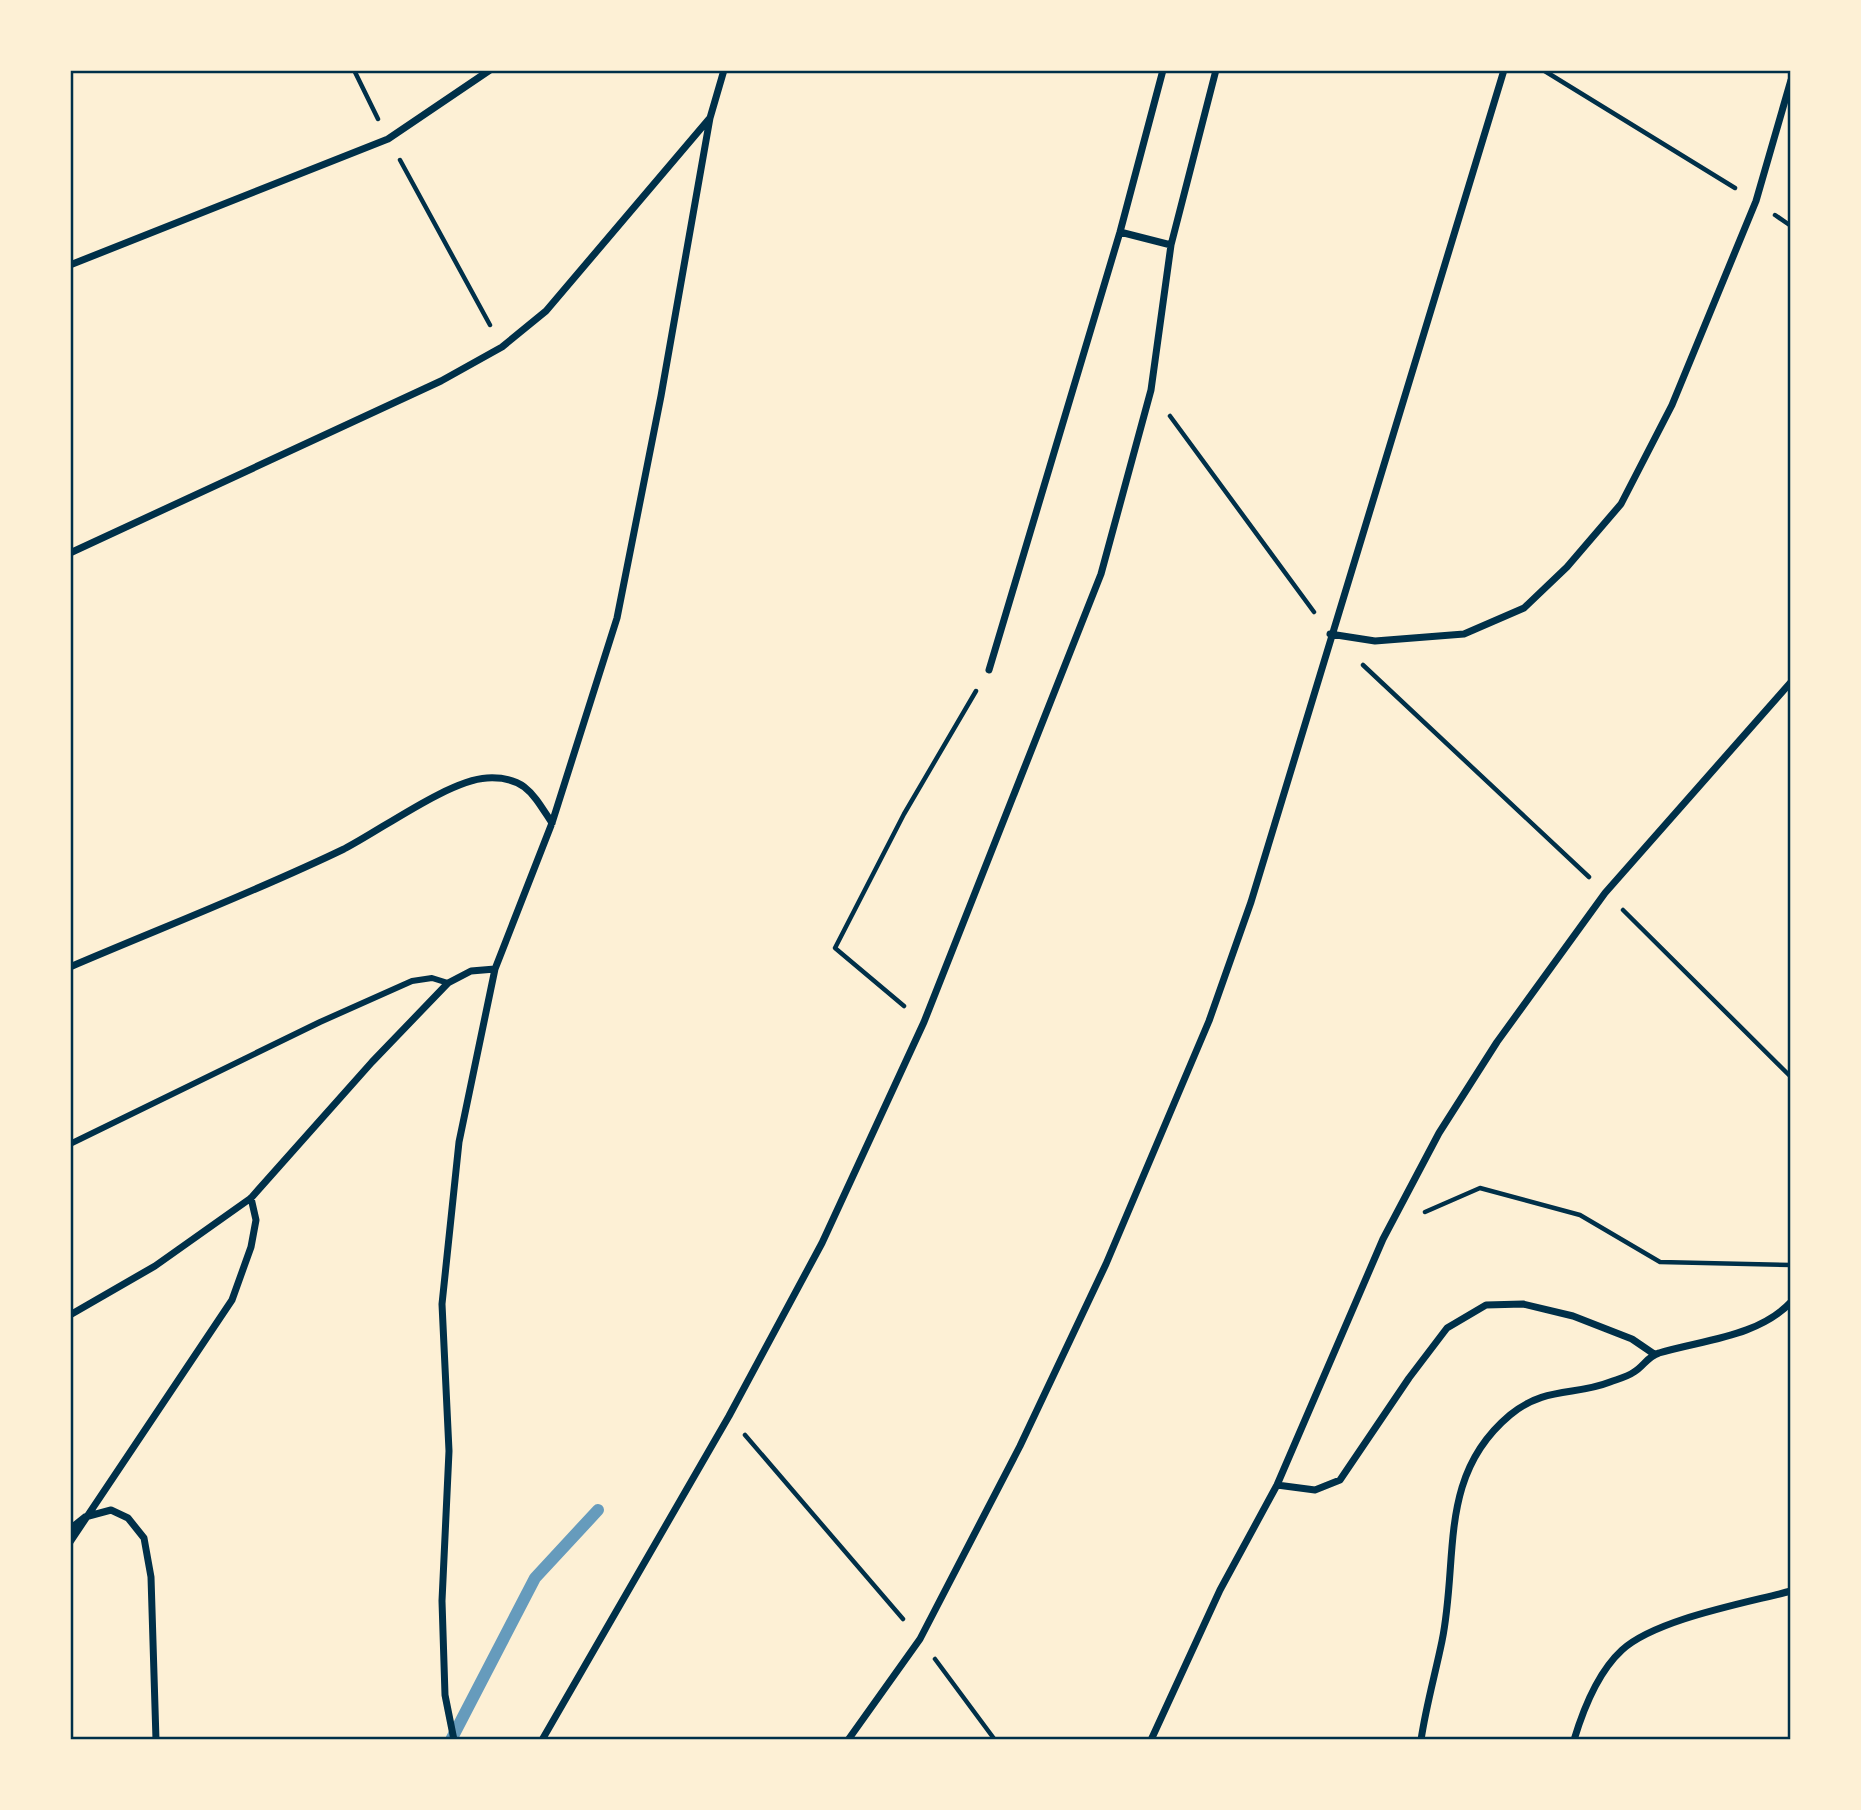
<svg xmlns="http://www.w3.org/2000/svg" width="1861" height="1810" font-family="'DejaVu Sans',sans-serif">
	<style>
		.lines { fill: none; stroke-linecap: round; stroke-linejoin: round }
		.stream { stroke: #669bbc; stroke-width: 12 }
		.path { stroke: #003049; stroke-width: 4.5 }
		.pedestrian { stroke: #003049; stroke-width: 6 }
		.minor { stroke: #003049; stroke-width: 7 }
		.neatline { fill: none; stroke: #003049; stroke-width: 2.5 }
	</style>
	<rect width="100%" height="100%" fill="#fdf0d5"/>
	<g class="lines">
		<path class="stream" d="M 451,1740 L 535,1578 L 598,1510"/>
		<path class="path" d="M 354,70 L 378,119
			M 1543,70 L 1735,188
			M 400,160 L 490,325
			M 1775,215 L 1791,226
			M 1170,416 L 1314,612
			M 1363,665 L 1589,877
			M 1623,910 L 1791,1077
			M 904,1006 L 835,948 L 904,814 L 976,691
			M 1425,1212 L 1480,1188 L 1580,1215 L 1660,1262 L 1791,1265
			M 745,1435 L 903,1619
			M 935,1659 L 995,1740"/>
		<path class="pedestrian" d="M 70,1144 L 320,1022 L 412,981 L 432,978 L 448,983"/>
		<path class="minor" d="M 1120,232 L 1171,245
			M 70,265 L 388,139 L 490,70
			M 70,553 L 441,381 L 502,347 L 546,311 L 709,119
			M 1330,634 L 1375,641 L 1464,634 L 1524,608 L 1567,567 L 1621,504 L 1672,405 L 1756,201 L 1791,80
			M 989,670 L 1120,232 L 1163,70
			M 70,967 C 161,928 255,892 344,849 C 381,830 449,780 487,778 C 525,776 533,794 552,823
			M 70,1315 L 155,1266 L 251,1198 L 372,1062 L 448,983 L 471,971 L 495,969
			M 1277,1485 L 1315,1490 L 1340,1480 L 1409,1378 L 1447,1328 L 1486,1305 L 1523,1304 L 1573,1316 L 1632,1339 L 1654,1354
			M 70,1529 L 85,1517 L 111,1510 L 128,1518 L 144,1538 L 151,1577 L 156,1740
			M 70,1542 L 232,1300 L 251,1247 L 256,1220 L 251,1198
			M 454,1740 L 445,1695 L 442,1601 L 449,1451 L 442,1304 L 459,1142 L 495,969 L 552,823 L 617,618 L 661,396 L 710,118 L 724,70
			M 542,1740 L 729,1416 L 822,1243 L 924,1022 L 1101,574 L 1151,390 L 1171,245 L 1216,70
			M 848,1740 L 920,1639 L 1020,1446 L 1106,1264 L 1209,1021 L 1251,902 L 1504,70
			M 1151,1740 L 1220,1590 L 1277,1485 L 1383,1239 L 1439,1133 L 1497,1042 L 1605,893 L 1791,682
			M 1421,1740 C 1426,1706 1435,1675 1442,1641 C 1459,1558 1437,1476 1510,1415 C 1545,1386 1575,1396 1610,1382 C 1618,1379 1627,1377 1634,1372 C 1643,1367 1648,1356 1659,1353 C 1702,1340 1758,1337 1791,1302
			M 1574,1740 C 1583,1710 1598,1672 1622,1650 C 1656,1619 1746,1603 1791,1591"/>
	</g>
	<rect width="1861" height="1810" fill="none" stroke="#fdf0d5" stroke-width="144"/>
	<rect x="72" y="72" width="1717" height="1666" class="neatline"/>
</svg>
